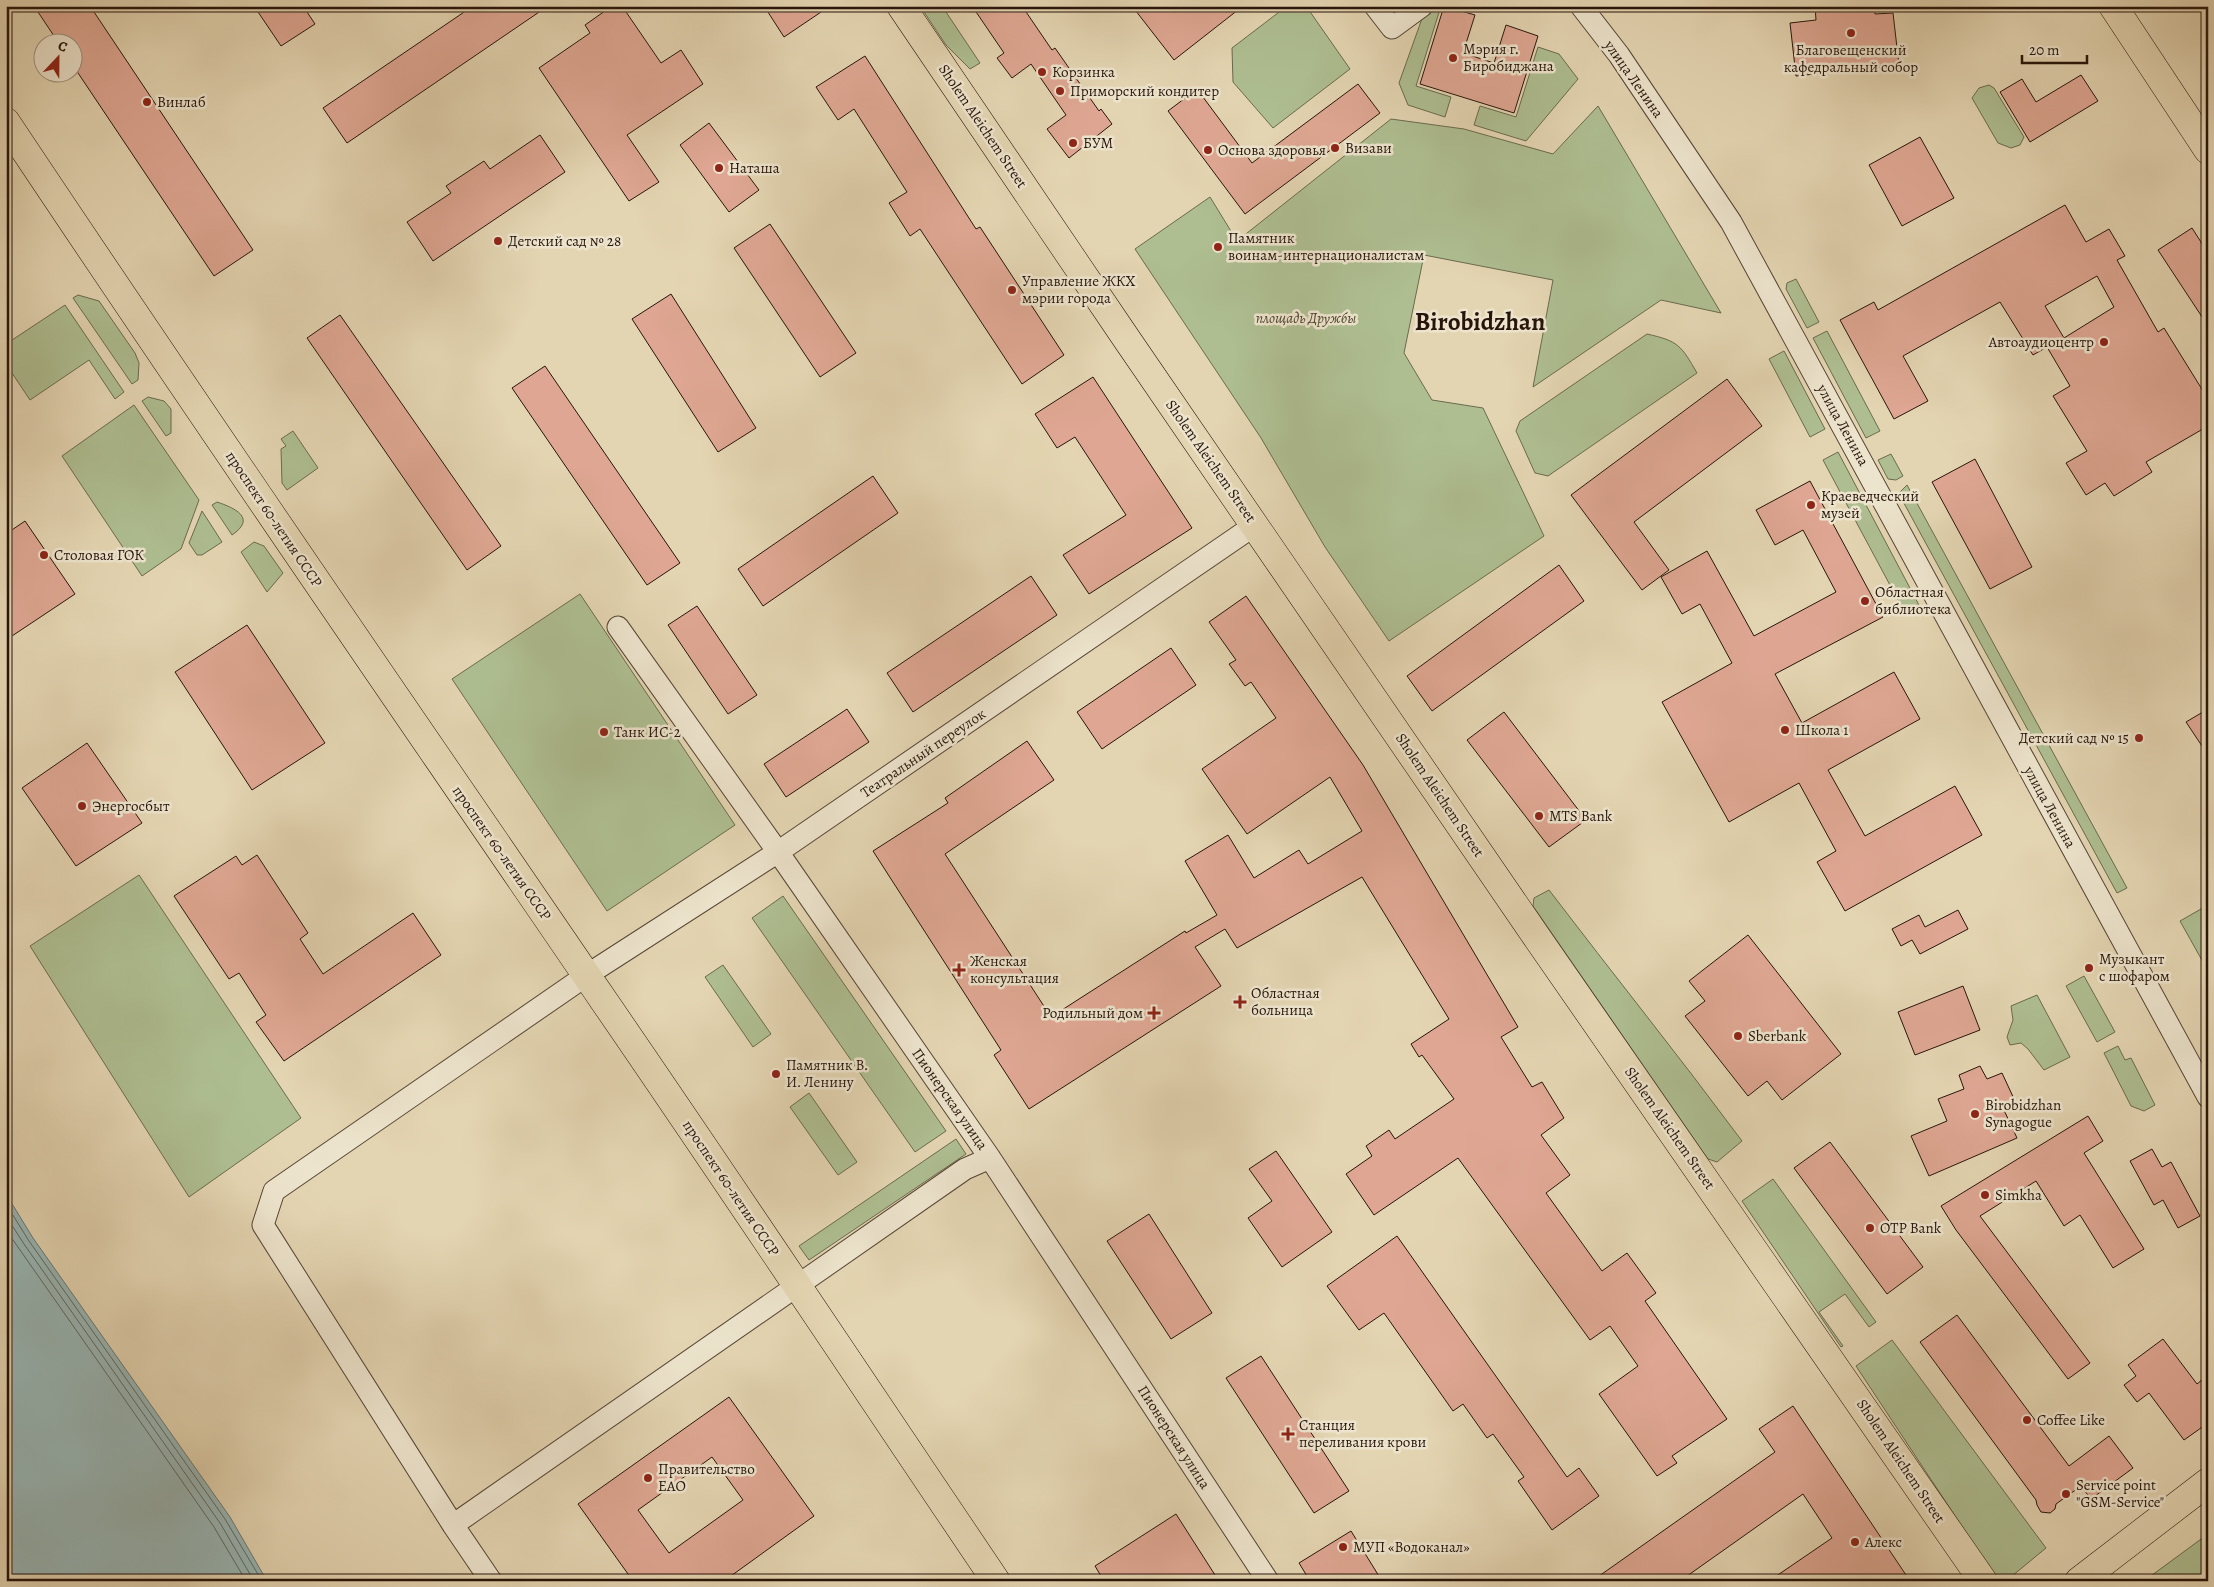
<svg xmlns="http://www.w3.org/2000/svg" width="2214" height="1587" font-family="Alegreya,serif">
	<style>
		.green { fill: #aebe91; stroke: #6a6a4e }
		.water { fill: #98b6b5; stroke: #6b7671 }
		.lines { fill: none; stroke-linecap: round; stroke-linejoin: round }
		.shore { stroke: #606660; stroke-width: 1 }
		.building { fill: #dfa793; stroke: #27150b; fill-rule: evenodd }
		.minor-casing { stroke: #564535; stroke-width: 23 }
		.major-casing { stroke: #27150b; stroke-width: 29 }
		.minor { stroke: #ede4cd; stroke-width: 21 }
		.major { stroke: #e4d5b2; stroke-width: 28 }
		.poi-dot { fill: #8f2418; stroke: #ede4cd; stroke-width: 2 }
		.labels { text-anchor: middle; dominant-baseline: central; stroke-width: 5; stroke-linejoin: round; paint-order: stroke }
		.poi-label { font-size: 15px; fill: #27150b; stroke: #ede4cd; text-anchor: start }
		.street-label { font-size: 15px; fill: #27150b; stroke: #ede4cd }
		.park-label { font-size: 15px; font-style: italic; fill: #504833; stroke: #ede4cd }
		.town-label { font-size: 25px; font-weight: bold; fill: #27150b; stroke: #ede4cd }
	</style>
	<rect width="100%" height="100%" fill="#e4d5b2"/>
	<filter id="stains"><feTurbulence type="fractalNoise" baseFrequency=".004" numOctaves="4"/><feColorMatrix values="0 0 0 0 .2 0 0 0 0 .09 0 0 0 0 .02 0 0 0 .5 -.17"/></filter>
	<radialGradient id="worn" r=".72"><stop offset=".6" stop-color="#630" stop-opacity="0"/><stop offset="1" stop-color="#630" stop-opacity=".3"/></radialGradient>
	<path class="green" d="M 920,6 L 942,6 L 980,63 L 970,69 L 946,45 Z
		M 1287,6 L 1306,6 L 1350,69 L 1273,128 L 1233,82 L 1232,48 Z
		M 1434,6 L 1441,6 L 1416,86 L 1451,97 L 1445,117 L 1408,105 L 1399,83 L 1424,13 Z
		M 1538,47 L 1559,54 L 1578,79 L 1526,141 L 1474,125 L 1480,106 L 1516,117 Z
		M 1989,85 L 1994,88 L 2024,137 L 2020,145 L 2011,148 L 1998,143 L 1972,98 L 1979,88 Z
		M 1598,106 L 1721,313 L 1661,300 L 1533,387 L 1553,280 L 1424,255 L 1404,353 L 1432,400 L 1483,408 L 1544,536 L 1389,641 L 1325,547 L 1261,438 L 1135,249 L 1210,197 L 1237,241 L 1391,119 L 1464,129 L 1553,154 Z
		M 1796,279 L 1819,322 L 1807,328 L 1786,289 L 1787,283 Z
		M 78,295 L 99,301 L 135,353 L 139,363 L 138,380 L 132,384 L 73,298 Z
		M 65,305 L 124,392 L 115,399 L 89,360 L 30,400 L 6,364 L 6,344 Z
		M 1827,331 L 1880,431 L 1866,438 L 1813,338 Z
		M 1647,334 C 1678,341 1681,345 1697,373 L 1548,476 L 1535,473 L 1516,431 L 1520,421 Z
		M 1784,351 L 1825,429 L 1810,437 L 1769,359 Z
		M 148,397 L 164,401 L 171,409 L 171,433 L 166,436 L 142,401 Z
		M 134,405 L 199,500 L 181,549 L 142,576 L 62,456 Z
		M 293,431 L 318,468 L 287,490 L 282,483 L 281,449 L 286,446 L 281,439 Z
		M 1838,452 L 1920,607 L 1906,615 L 1823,460 Z
		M 1891,454 L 1903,476 L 1896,480 L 1888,479 L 1878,460 Z
		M 1907,485 L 2127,888 L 2117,893 L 1900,496 L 1900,492 Z
		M 217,502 C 235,508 257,518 232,535 L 212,505 Z
		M 202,511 L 222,542 L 202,555 L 197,555 L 189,543 Z
		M 254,542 L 264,546 L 283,573 L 267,592 L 241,552 Z
		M 580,594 L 735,825 L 607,911 L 452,679 Z
		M 139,875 L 301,1118 L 189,1197 L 30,946 Z
		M 1549,890 C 1613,974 1679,1056 1742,1141 L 1717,1162 L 1708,1159 L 1533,906 L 1534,898 Z
		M 783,896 L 946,1131 L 915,1152 L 752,918 Z
		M 2208,905 L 2208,971 L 2180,921 Z
		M 723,965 L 771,1034 L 753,1047 L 705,977 Z
		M 2084,976 L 2115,1032 L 2097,1042 L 2066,986 Z
		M 2037,995 L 2070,1057 L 2044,1070 L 2028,1049 L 2021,1043 L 2010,1045 L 2007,1037 L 2013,1020 L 2011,1006 Z
		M 2118,1046 L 2125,1060 L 2131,1058 L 2155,1105 L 2144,1111 L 2131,1106 L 2104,1053 Z
		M 809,1093 L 857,1162 L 838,1175 L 790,1107 Z
		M 956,1139 L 966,1154 L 809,1260 L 799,1246 Z
		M 1773,1179 L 1876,1322 L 1869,1327 L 1845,1294 L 1819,1312 L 1843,1346 L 1841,1347 L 1742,1201 Z
		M 1892,1340 L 2046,1548 L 2006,1581 L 1998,1581 L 1856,1366 Z
		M 2208,1534 L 2208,1581 L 2144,1581 Z"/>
	<path class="water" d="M 6,1194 L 33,1238 L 230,1517 L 267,1581 L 6,1581 Z"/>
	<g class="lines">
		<path class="shore" d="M 6,1204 L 29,1241 L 225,1519 L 262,1581
			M 6,1216 L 24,1244 L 220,1523 L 254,1581
			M 6,1230 L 214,1527 L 246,1581"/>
	</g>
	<path class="building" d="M 34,6 L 90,6 L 253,250 L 214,276 L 72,64 L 72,42 L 58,42 Z
		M 254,6 L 303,6 L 315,24 L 281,46 Z
		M 473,6 L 548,6 L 347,143 L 323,108 Z
		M 612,6 L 622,6 L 661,63 L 681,50 L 703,84 L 627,135 L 659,182 L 629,201 L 539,68 L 590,33 L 585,25 Z
		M 764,6 L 830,6 L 784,37 Z
		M 972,6 L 1022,6 L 1052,50 L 1055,48 L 1099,111 L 1101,109 L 1112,124 L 1069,158 L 1047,129 L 1066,115 L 1031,64 L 1012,78 L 997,58 L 1004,53 Z
		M 1132,6 L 1243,6 L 1174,60 Z
		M 1444,6 L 1475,15 L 1463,53 L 1494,63 L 1506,25 L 1538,36 L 1514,113 L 1420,84 Z
		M 1815,6 L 1874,6 L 1875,14 L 1893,13 L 1899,65 L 1796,76 L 1790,23 L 1816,20 Z
		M 865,56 L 976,229 L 980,227 L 1064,355 L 1022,384 L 920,229 L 910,236 L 889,203 L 907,192 L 854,109 L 838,120 L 816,87 Z
		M 2081,75 L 2098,101 L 2030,142 L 2000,92 L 2022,79 L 2036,102 Z
		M 1358,84 L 1380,113 L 1245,214 L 1168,111 L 1197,89 L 1252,163 Z
		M 709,123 L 759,190 L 729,212 L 680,145 Z
		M 540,135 L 565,172 L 433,261 L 407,222 L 451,193 L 446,186 L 484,161 L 490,169 Z
		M 1920,137 L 1954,198 L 1902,226 L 1869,165 Z
		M 2065,205 L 2086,242 L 2109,229 L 2125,256 L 2117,260 L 2158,332 L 2164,328 L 2208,399 L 2208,426 L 2146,462 L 2152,472 L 2114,496 L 2105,483 L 2086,495 L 2066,463 L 2087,451 L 2053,396 L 2070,386 L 2047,347 L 2033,355 L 2000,302 L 1903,356 L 1928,401 L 1894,419 L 1840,320 L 1874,302 L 1878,310 ZM 2097,276 L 2114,307 L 2064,338 L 2045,306 Z
		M 770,224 L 856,353 L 820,377 L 734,248 Z
		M 2192,228 L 2208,253 L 2208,326 L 2158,250 Z
		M 671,294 L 756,428 L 718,452 L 632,319 Z
		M 340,315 L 501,546 L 467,570 L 307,338 Z
		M 545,366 L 680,563 L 647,585 L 512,388 Z
		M 1093,377 L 1192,528 L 1089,594 L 1063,555 L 1126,515 L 1075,437 L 1057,448 L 1035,414 Z
		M 1727,379 L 1762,426 L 1634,522 L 1669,570 L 1642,590 L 1571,495 Z
		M 1975,459 L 2032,567 L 1990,589 L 1932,482 Z
		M 873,476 L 898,513 L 763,606 L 738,569 Z
		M 1810,481 L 1883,617 L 1775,674 L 1802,723 L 1894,672 L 1920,719 L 1828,770 L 1865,836 L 1955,786 L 1982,835 L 1845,911 L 1817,862 L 1836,851 L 1799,783 L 1729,822 L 1662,702 L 1732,663 L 1700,604 L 1682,614 L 1661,577 L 1707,551 L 1754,636 L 1836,592 L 1803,530 L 1775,545 L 1756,510 Z
		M 25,521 L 75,594 L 6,640 L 6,534 Z
		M 1559,565 L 1584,601 L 1432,711 L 1407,676 Z
		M 1031,576 L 1057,615 L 913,712 L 887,673 Z
		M 1246,596 L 1363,765 L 1518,1027 L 1501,1037 L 1532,1087 L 1542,1082 L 1564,1118 L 1541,1135 L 1570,1175 L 1546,1193 L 1602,1271 L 1627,1253 L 1656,1293 L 1645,1301 L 1727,1419 L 1672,1456 L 1677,1463 L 1657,1476 L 1599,1394 L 1638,1366 L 1610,1326 L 1590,1340 L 1458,1158 L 1374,1215 L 1346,1174 L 1372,1156 L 1366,1146 L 1389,1130 L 1395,1139 L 1454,1099 L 1422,1055 L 1419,1057 L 1411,1044 L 1449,1019 L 1362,877 L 1237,948 L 1225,929 L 1195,947 L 1221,986 L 1029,1109 L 994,1055 L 1001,1050 L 873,851 L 948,803 L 945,798 L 1027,741 L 1054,780 L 945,854 L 1051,1017 L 1185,931 L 1186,933 L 1217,915 L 1185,861 L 1228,835 L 1254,878 L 1299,850 L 1308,864 L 1362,831 L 1330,777 L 1247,834 L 1202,769 L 1276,718 L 1251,682 L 1245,686 L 1229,664 L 1236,660 L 1209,622 Z
		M 697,606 L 757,695 L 728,714 L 668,625 Z
		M 247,625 L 325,743 L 252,790 L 175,672 Z
		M 1171,648 L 1196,685 L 1102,749 L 1077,712 Z
		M 847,709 L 869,742 L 786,797 L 764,764 Z
		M 2208,709 L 2208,755 L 2186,722 Z
		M 1504,712 L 1586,820 L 1549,847 L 1467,740 Z
		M 87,743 L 142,823 L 76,866 L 22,788 Z
		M 257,855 L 308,933 L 300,939 L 323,974 L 413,913 L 441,955 L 284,1061 L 256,1022 L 266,1015 L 239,973 L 229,979 L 174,896 L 236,856 L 242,865 Z
		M 1958,910 L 1968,929 L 1920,954 L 1912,940 L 1901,946 L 1892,929 L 1919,915 L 1925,927 Z
		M 1748,935 L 1841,1054 L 1782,1100 L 1767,1081 L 1748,1096 L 1685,1016 L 1705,1001 L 1689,981 Z
		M 1963,986 L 1980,1030 L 1915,1055 L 1898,1012 Z
		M 1980,1066 L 1987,1079 L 2002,1073 L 2015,1101 L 2003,1108 L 2017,1138 L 1929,1176 L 1911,1136 L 1947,1121 L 1938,1099 L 1964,1089 L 1959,1075 Z
		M 2088,1116 L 2103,1141 L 2084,1153 L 2144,1249 L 2113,1268 L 2080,1215 L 2064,1226 L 2036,1181 L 1980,1216 L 2090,1363 L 2068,1379 L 1956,1230 L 1941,1206 Z
		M 1830,1142 L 1923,1267 L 1887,1294 L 1794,1168 Z
		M 2152,1149 L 2162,1167 L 2171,1162 L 2200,1216 L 2178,1228 L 2163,1200 L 2154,1205 L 2130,1161 Z
		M 1276,1151 L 1332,1232 L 1282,1267 L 1248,1218 L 1272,1201 L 1249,1169 Z
		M 1149,1214 L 1212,1313 L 1171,1339 L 1107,1241 Z
		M 1397,1236 L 1567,1477 L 1579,1468 L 1599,1496 L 1552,1530 L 1518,1481 L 1524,1477 L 1493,1434 L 1487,1438 L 1463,1404 L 1453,1411 L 1384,1313 L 1359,1330 L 1327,1286 Z
		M 1957,1315 L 2069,1466 L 2109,1436 L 2133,1468 L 2091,1499 L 2081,1486 L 2056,1504 L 2055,1509 L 2050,1513 L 2041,1512 L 2037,1505 L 2036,1500 L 1920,1342 Z
		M 2163,1339 L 2197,1384 L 2208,1375 L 2208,1423 L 2184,1440 L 2149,1393 L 2137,1402 L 2124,1385 L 2136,1376 L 2128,1365 Z
		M 1261,1356 L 1349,1491 L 1314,1513 L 1226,1378 Z
		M 729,1397 L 814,1516 L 724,1581 L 633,1581 L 578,1504 ZM 712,1457 L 743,1500 L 669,1553 L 638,1510 Z
		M 1793,1406 L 1910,1581 L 1769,1581 L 1832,1538 L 1803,1494 L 1680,1581 L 1592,1581 L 1775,1452 L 1759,1429 Z
		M 1176,1514 L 1215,1575 L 1206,1581 L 1104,1581 L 1095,1566 Z
		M 1351,1531 L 1382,1581 L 1310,1581 L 1299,1563 Z"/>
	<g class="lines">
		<g class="minor-casing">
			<path id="minor" d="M 1375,6 L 1392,28 L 1422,6
				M 1581,6 L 1619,55 L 1731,222 L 2208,1097
				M 618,627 L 778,852 L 990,1158 L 1268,1581
				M 453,1525 L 965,1169 L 990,1158
				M 491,1581 L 453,1525 L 263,1225 L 274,1191 L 587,975 L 778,852 L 1255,525"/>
		</g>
		<g class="major-casing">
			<path id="major" d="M 901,6 L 1128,341 L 1538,939 L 1983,1581
				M 2113,6 L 2208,150
				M 6,122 C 202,417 404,708 604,1001 C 736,1193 865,1387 996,1581
				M 2079,1581 L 2208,1482"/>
		</g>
		<use href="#minor" class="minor"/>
		<use href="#major" class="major"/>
	</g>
	<g class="poi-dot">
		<circle cx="1851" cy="33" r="5"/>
		<circle cx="1453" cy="58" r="5"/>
		<circle cx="1042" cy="72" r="5"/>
		<circle cx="1060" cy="91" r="5"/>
		<circle cx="147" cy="102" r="5"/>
		<circle cx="1073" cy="143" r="5"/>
		<circle cx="1335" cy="148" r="5"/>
		<circle cx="1208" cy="150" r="5"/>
		<circle cx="719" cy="168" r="5"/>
		<circle cx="498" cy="241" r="5"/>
		<circle cx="1218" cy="247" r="5"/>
		<circle cx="1012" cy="290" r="5"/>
		<circle cx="2104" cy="342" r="5"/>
		<circle cx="1811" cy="505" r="5"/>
		<circle cx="44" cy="555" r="5"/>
		<circle cx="1865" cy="601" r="5"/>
		<circle cx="1785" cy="730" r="5"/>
		<circle cx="604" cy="732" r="5"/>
		<circle cx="2139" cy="738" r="5"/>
		<circle cx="82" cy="806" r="5"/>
		<circle cx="1539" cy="816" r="5"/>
		<circle cx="2089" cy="968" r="5"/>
		<path d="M956.5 962.5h5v5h5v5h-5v5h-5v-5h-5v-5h5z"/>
		<path d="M1237.5 994.5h5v5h5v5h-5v5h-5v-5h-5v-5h5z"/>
		<path d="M1151.5 1005.5h5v5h5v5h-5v5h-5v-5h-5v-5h5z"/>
		<circle cx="1738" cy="1036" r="5"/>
		<circle cx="776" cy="1074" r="5"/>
		<circle cx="1975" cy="1114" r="5"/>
		<circle cx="1985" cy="1195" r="5"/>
		<circle cx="1870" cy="1228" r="5"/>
		<circle cx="2027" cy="1420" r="5"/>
		<path d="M1285.5 1426.5h5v5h5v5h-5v5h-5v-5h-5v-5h5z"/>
		<circle cx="648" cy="1478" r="5"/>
		<circle cx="2066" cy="1494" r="5"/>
		<circle cx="1855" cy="1542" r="5"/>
		<circle cx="1343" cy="1547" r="5"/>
	</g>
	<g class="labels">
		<g class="poi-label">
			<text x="1463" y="49">Мэрия г.<tspan x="1463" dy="17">Биробиджана</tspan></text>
			<text x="1851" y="50" text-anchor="middle">Благовещенский<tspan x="1851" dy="17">кафедральный собор</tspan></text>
			<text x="1052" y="72">Корзинка</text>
			<text x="1070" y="91">Приморский кондитер</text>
			<text x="157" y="102">Винлаб</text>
			<text x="1083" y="143">БУМ</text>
			<text x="1345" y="148">Визави</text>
			<text x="1218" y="150">Основа здоровья</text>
			<text x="729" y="168">Наташа</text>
			<text x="1228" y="238">Памятник<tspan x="1228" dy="17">воинам-интернационалистам</tspan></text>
			<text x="508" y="241">Детский сад № 28</text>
			<text x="1022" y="281">Управление ЖКХ<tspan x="1022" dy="17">мэрии города</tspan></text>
			<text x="2094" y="342" text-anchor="end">Автоаудиоцентр</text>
			<text x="1821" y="496">Краеведческий<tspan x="1821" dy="17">музей</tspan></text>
			<text x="54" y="555">Столовая ГОК</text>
			<text x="1875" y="592">Областная<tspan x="1875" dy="17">библиотека</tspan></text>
			<text x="1795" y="730">Школа 1</text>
			<text x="614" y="732">Танк ИС-2</text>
			<text x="2129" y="738" text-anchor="end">Детский сад № 15</text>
			<text x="92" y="806">Энергосбыт</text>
			<text x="1549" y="816">MTS Bank</text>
			<text x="2099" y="959">Музыкант<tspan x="2099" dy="17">с шофаром</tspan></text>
			<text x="970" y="961">Женская<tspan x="970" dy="17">консультация</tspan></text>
			<text x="1251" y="993">Областная<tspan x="1251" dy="17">больница</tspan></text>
			<text x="1143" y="1013" text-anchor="end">Родильный дом</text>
			<text x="1748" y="1036">Sberbank</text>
			<text x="786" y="1065">Памятник В.<tspan x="786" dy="17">И. Ленину</tspan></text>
			<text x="1985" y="1105">Birobidzhan<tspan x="1985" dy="17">Synagogue</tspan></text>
			<text x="1995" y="1195">Simkha</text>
			<text x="1880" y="1228">OTP Bank</text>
			<text x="2037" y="1420">Coffee Like</text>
			<text x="1299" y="1425">Станция<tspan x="1299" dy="17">переливания крови</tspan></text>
			<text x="658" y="1469">Правительство<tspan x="658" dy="17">ЕАО</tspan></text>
			<text x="2076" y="1485">Service point<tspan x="2076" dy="17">"GSM-Service"</tspan></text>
			<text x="1865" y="1542">Алекс</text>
			<text x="1353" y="1547">МУП «Водоканал»</text>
		</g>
		<g class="street-label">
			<text transform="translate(1634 79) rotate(55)">улица Ленина</text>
			<text transform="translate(983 126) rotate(56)">Sholem Aleichem Street</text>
			<text transform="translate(1843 425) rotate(61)">улица Ленина</text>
			<text transform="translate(1211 461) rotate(55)">Sholem Aleichem Street</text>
			<text transform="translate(274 519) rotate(56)">проспект 60-летия СССР</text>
			<text transform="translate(923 753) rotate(-34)">Театральный переулок</text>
			<text transform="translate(1440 795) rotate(56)">Sholem Aleichem Street</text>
			<text transform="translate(2050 807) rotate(61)">улица Ленина</text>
			<text transform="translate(502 853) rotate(55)">проспект 60-летия СССР</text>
			<text transform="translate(950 1099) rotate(55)">Пионерская улица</text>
			<text transform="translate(1670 1128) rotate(55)">Sholem Aleichem Street</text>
			<text transform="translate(731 1188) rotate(56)">проспект 60-летия СССР</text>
			<text transform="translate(1174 1437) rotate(57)">Пионерская улица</text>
			<text transform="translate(1901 1461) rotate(56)">Sholem Aleichem Street</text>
		</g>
		<g class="park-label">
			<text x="1306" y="318">площадь Дружбы</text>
		</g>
		<g class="town-label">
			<text x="1480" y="322">Birobidzhan</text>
		</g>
	</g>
	<rect width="2214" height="1587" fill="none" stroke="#e4d5b2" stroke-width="25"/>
	<rect x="8" y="8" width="2199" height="1572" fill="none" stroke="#27150b" stroke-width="2.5"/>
	<rect x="12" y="12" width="2189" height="1562" fill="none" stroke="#27150b"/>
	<g transform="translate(58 58) rotate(22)"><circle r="24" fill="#ede4cd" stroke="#9e917f"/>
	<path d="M0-4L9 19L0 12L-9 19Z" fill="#8f2418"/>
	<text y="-8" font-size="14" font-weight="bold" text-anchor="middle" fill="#27150b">С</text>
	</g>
	<path d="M2022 55v8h65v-8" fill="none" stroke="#27150b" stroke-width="2.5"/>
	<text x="2029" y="55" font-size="15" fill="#27150b" stroke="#ede4cd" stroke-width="4" paint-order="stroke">20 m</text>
	<rect width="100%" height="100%" filter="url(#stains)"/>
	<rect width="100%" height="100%" fill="url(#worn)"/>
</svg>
